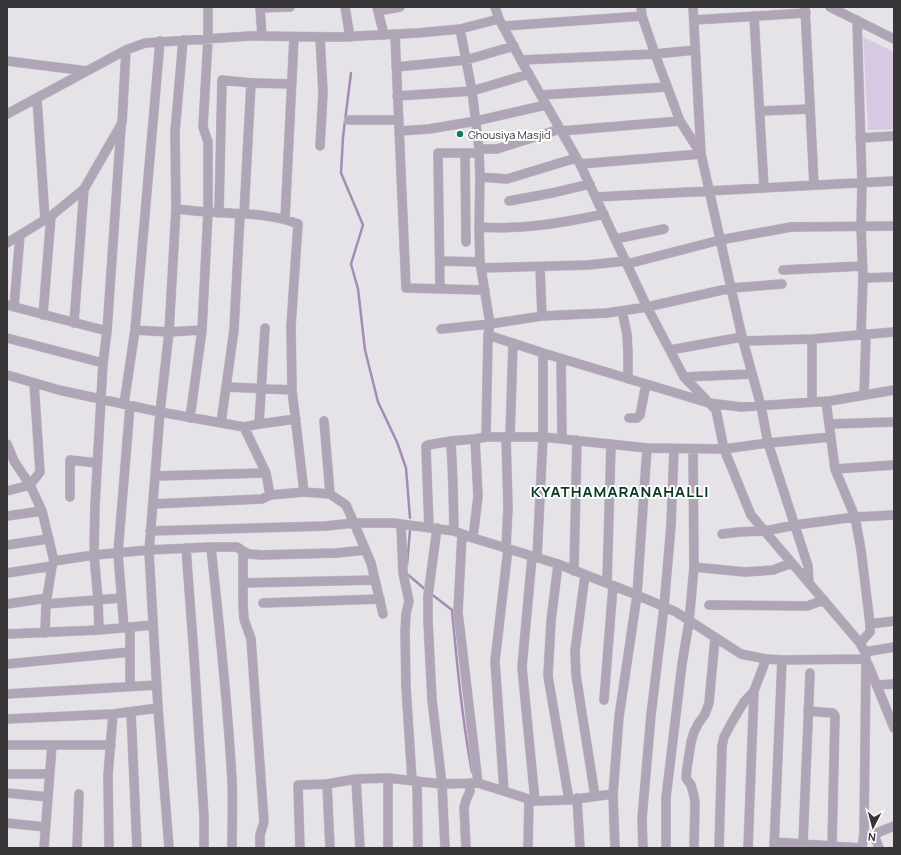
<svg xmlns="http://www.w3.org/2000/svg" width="901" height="855" font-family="Manrope,sans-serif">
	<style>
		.green { fill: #d8c9e3 }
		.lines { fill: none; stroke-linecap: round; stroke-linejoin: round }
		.stream { stroke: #a38db2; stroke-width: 2.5 }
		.minor-casing { stroke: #c3c0c5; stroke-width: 10 }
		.minor { stroke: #afa5b6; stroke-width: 9 }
		.poi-dot { fill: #177d56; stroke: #fff; stroke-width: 1.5 }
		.labels { text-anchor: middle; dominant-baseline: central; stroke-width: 4; stroke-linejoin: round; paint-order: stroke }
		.poi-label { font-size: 11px; fill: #363537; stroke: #fff; text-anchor: start }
		.district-label { font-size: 15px; font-weight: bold; letter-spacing: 1px; fill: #083724; stroke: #fff }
	</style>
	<rect width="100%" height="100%" fill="#e6e3e8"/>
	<path class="green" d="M 863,37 L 894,52 L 894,129 L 868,130 Z"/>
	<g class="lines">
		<path class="stream" d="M 351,73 L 343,137 L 341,173 L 363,225 L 351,264 L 358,289 L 365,350 L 378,402 L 397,442 L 406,468 L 410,518
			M 407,565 L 410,530
			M 407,574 L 426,590
			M 430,593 L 452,610 C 457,664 462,718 472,772"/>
		<g class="minor-casing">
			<path id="minor" d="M 260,7 L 262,36
				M 345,7 L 350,37
				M 377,7 L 384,35
				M 495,7 L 499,19 L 523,64 L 580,164 L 647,307 L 684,377 L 716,410 L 724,449 L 751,515 L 860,643 L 865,652 L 866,659 L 864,833 L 862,848
				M 693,7 L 701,154 L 742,337 L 761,406 L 768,443 L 808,566 L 809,583
				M 805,7 L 814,185
				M 830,7 L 894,39
				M 260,8 L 290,7
				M 378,11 L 400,7
				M 754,16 L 764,188
				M 694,20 L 806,13
				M 857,20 L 862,183 L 861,226 L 863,278 L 861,334
				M 504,26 L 642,16
				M 460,29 L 472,91 L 479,149 L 480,177 L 479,227 L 480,262 L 490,324 L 488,335 L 486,437
				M 395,34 L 406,288 L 485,290
				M 521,60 L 655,54 L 695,50
				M 7,61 L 87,71
				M 396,67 L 466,60 L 514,46
				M 541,95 L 667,87
				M 397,96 L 472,91 L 529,74
				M 37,98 L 45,220
				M 760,111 L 810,109
				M 7,114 L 126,50
				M 349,120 L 399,120
				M 399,131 L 429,129 L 476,121 L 546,105
				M 561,131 L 680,121
				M 860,138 L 894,136
				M 320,146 L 323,93 L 320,37
				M 479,149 L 497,149 L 560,129
				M 465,153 L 466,242
				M 580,164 L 701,154 L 680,121 L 655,54 L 642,16 L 641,7
				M 480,177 L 507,179 L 576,158
				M 596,197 L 894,181
				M 509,201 L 552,193 L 590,184
				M 176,209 C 188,210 199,212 210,212 C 239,214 271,213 298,224 L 291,326 L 292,390 L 304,492
				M 219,213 L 222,80 L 251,83 L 292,84
				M 244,214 L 251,83
				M 285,219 L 294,37
				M 479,227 C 521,230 563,223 604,214
				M 615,239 L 664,229
				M 7,243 L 51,216 L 84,189 L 122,123 L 126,50 L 145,43 L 250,36 L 339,37 L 418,33 L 460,29 L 499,19
				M 440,261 L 480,262
				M 627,264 L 720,240 L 791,227 L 894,226
				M 540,267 L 542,316
				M 481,268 L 588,265 L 626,261
				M 783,270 L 863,266
				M 863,278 L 894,277
				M 440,289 L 438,153 L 479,153
				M 7,305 L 107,331
				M 14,307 L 20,235
				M 622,311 L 627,334 L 628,354 L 628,379
				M 43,315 L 51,216
				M 74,323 L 84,189
				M 441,329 L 490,324 L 542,316 L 607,313 L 647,307 L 731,288 L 782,284
				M 135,330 L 169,332 L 202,330
				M 488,335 L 543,353 L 709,403 L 741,407 L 830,401 L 894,390
				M 7,338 L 103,363
				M 743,341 L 812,339 L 894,332
				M 670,350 L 742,337
				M 561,359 L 562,439
				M 7,375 L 59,390 L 160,412 L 244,427 L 266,473 L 270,495 L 304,492 L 330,494 L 346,505 L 354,523 L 393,523 L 454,531 L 473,538 L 558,564 L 637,595 L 676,612 L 741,654 L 766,659 L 782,660 L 866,659
				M 684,377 L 752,374
				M 226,387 L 292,390
				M 864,395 L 866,334
				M 826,401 L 835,469 L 855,517 L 861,550 L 870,624
				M 812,402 L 812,339
				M 124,404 L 135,330 L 160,41
				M 190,418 L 202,330 L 208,212 L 208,142 L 203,127 L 208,39 L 208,7
				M 629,418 L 637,418 L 640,415 L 646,384
				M 324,421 L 330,494
				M 221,423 L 234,330 L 240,214
				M 259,424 L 265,328
				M 829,424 L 863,423 L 894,422
				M 244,427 L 259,424 L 296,419
				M 506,437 L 508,507 L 506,548
				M 510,437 L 513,344
				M 451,441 L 453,485 L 454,531
				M 7,444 L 14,461 L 30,485 L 42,511 L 54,561 L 52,566 L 46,604 L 45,633
				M 835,469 L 894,465
				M 155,476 L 266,473
				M 7,491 L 30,485 L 40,472 L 34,383
				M 70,497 L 70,460 L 97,463
				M 153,504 L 262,499 L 270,495
				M 7,516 L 42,511
				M 401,524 L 403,573 L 409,601 L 406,614 L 405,632 L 406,687 L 412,780
				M 429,528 L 426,448 L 426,446 L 428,445 L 451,441 L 475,439 L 486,437 L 543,437 L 647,448 L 724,449 L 768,443 L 831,437
				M 437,528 L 428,596 L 428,621 L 432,700 L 442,784 L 445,848
				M 150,531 L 326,526 L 354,523 L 371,563 L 383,614
				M 462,534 L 458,612 L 478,783
				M 722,534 L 739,532 L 765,531 L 795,525 L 855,517 L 894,515
				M 473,538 L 478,496 L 475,439
				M 7,545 L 48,539
				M 211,547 C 219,624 228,703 232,781 C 233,803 232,826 232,848
				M 186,548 L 194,656 L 204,817 L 204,848
				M 243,551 L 243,604 L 244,619 L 251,639 L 264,822 L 260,835 L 260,848
				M 532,557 L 522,667 L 535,801
				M 537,558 L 543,437 L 543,353
				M 54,561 L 94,555 L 149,550 L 211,547 L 237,547 L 243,551 L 249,554 L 262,555 L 337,553 L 365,550
				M 558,564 L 551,621 L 548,676 L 569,800
				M 694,567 L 745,572 L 773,570 L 792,563
				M 574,571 L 577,440
				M 7,573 L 52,566
				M 585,575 L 575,651 L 576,675 L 595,796
				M 243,583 L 375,580
				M 607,583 L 611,444
				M 263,603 L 380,599
				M 7,604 L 47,598
				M 46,604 L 121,598
				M 709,605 L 807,606 L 824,600
				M 130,627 L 130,687
				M 124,628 L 118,553 L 130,406
				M 99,630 L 98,599 L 94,555 L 95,505 L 103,363 L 107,331 L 121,127
				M 7,634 L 99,630 L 153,625
				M 860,643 L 870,632 L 870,624 L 894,621
				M 865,652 L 894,647
				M 7,664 L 130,652
				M 868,664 L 894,728
				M 877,685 L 894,684
				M 7,694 L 157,685
				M 604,700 L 613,586
				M 808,711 L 833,713 L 835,716 L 832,846
				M 131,712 L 137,848
				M 7,719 L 113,714 L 158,708
				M 7,745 L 111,745
				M 7,774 L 49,774
				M 388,778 L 388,848
				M 356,779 L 360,848
				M 417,781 L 418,848
				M 327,784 L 330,848
				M 504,791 L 495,661 L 508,549
				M 7,793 L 48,797
				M 577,798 L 580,848
				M 7,823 L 45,827
				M 774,842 L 862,848
				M 803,844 L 810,673
				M 44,848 L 52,745
				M 77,848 L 79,794
				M 109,848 L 108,775 L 113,714
				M 169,848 L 158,708 L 149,552 L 160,412 L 169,332 L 176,209 L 175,132 L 183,40
				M 300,848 L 298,785 L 327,784 L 356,779 L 388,778 L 442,784 L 478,783 L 535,801 L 569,800 L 613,794
				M 466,848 L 464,808 L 466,800 L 470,791 L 469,783
				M 528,848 L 529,799
				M 615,848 L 613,794 L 619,717 L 637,595 L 647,448
				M 643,848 L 642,819 L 651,715 L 664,607 L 671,525 L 674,449
				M 666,848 L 666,798 L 682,664 L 689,622 L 694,567 L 693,449
				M 694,848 L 695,803 L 694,796 L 691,785 L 686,778 L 687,768 L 691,742 L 694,732 L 698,724 L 705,714 L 709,703 L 715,638
				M 719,848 L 722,746 L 724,737 L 732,722 L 744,702 L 754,691 L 766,659
				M 748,848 L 754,691
				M 774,848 L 782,660
				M 879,848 L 874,834 L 894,826"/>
		</g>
		<use href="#minor" class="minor"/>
	</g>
	<circle class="poi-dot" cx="460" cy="134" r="4"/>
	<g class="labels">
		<g class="poi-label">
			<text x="468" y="134">Ghousiya Masjid</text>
		</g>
		<g class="district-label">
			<text x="620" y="491">KYATHAMARANAHALLI</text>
		</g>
	</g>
	<rect width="901" height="855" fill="none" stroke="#363537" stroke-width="16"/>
	<g transform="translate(873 827) rotate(186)" stroke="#ffffff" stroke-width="3" paint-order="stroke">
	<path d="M0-3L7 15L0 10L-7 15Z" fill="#363537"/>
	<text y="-6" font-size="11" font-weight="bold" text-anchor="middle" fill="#363537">N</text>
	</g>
</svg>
